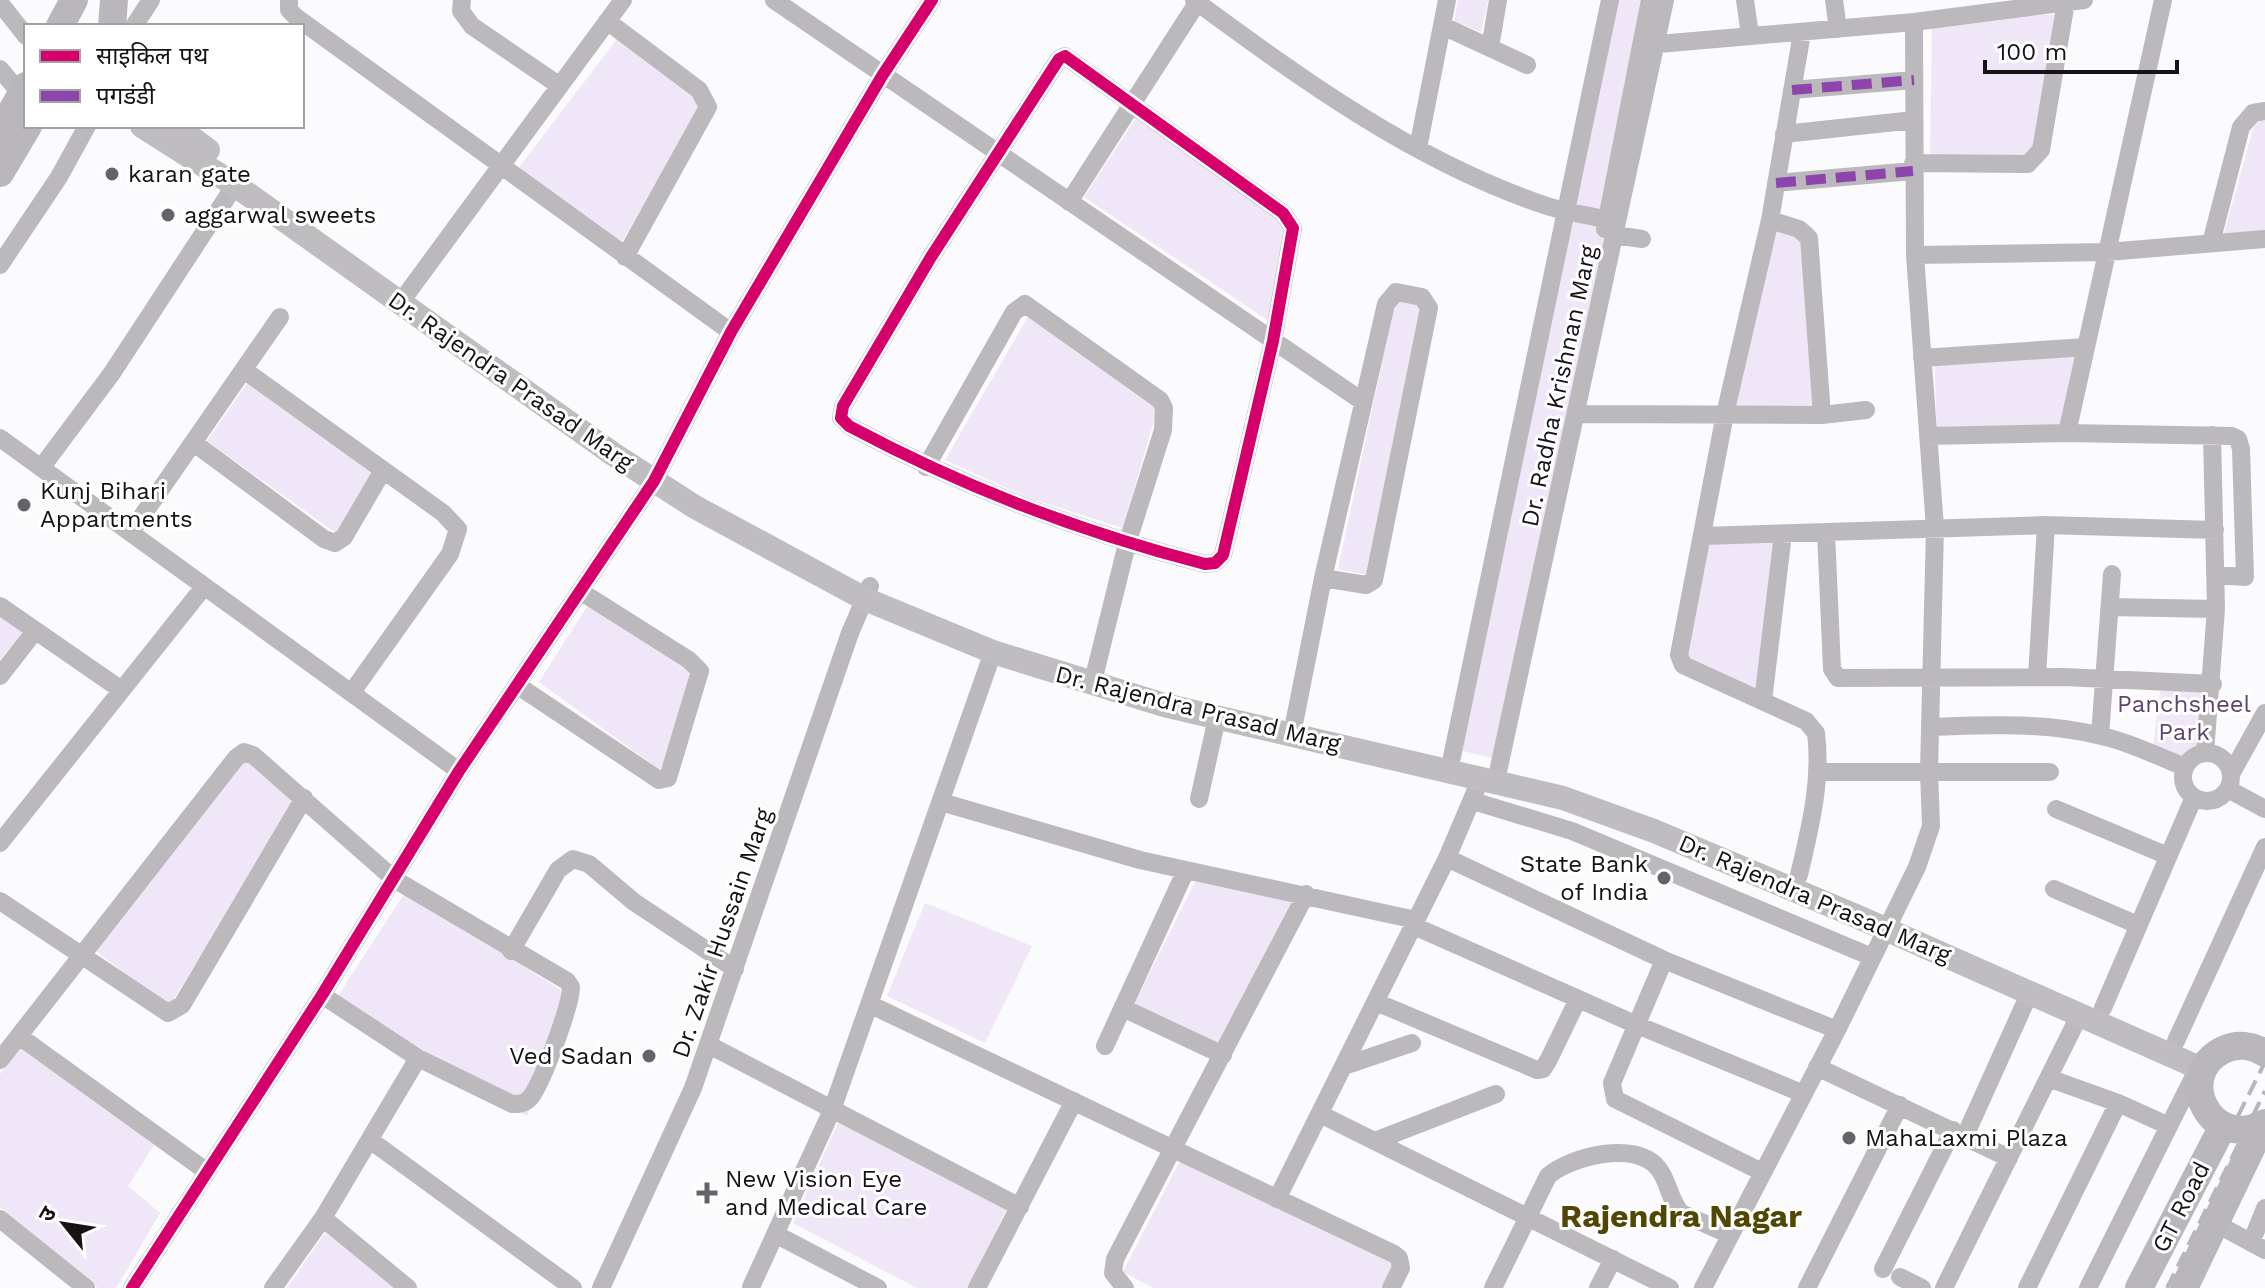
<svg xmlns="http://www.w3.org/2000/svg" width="2265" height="1288" font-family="'Work Sans','Noto Sans Devanagari',sans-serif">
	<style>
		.green { fill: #efe6f7 }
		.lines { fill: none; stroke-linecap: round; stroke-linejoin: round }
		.minor { stroke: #bbb9bc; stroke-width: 18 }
		.major { stroke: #bfbdc0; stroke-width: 24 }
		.highway { stroke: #b9b7bb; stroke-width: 28 }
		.rail { stroke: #b8b6b8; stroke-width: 4; stroke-dasharray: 16 8; stroke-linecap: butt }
		.quiet { stroke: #8e44ad; stroke-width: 10; stroke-dasharray: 20 10; stroke-linecap: butt }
		.cycleway-casing { stroke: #fff; stroke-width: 17 }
		.cycleway { stroke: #d6006c; stroke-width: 12 }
		.poi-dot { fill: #666368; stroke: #fff; stroke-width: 3 }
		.labels { text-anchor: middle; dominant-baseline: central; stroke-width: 6; stroke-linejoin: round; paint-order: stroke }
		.poi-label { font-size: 24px; fill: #151218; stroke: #fff; text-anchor: start }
		.street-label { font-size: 24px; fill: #151218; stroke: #fff }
		.park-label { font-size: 24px; fill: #5d4570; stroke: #fff }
		.district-label { font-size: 32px; font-weight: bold; fill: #4f4703; stroke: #fff }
	</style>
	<rect width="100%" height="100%" fill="#fbfafc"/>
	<path class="green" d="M 1458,0 L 1488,0 L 1481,32 L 1454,21 Z
		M 1618,0 L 1657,0 L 1503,761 L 1456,749 Z
		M 2067,14 L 2037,160 L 1930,159 L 1932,20 Z
		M 620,35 L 709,98 L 621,243 L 518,169 Z
		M 2259,108 L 2265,108 L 2265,236 L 2222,240 Z
		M 1140,112 L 1293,220 L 1272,323 L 1084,197 Z
		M 1770,220 L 1813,227 L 1822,415 L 1725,414 Z
		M 1396,297 L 1425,303 L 1367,575 L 1338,569 Z
		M 1033,308 L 1160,400 L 1123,528 L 1026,497 L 945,460 Z
		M 2081,346 L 2062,429 L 1937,432 L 1934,354 Z
		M 249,381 L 376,470 L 336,533 L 207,441 Z
		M 1779,534 L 1762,695 L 1684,659 L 1707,537 Z
		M 590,602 L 691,668 L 663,772 L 539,682 Z
		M 0,610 L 25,629 L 0,660 Z
		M 2161,684 L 2212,685 L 2209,748 L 2189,770 L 2152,754 Z
		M 246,757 L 300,796 L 168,1008 L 95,950 Z
		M 1199,874 L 1292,900 L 1218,1046 L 1133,1006 Z
		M 406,891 L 570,996 L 527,1116 L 338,996 Z
		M 925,903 L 1032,946 L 985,1043 L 887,996 Z
		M 27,1040 L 158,1139 L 128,1186 L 160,1213 L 116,1288 L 98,1288 L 0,1207 L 0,1074 Z
		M 841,1116 L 1009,1204 L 968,1288 L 917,1288 L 793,1223 Z
		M 1183,1155 L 1394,1263 L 1381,1288 L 1154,1288 L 1123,1272 Z
		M 331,1224 L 405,1288 L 287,1288 Z"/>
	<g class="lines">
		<path class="minor" d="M 289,0 L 289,10 L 296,17 L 731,332
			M 462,0 L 461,11 L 472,26 L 560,86
			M 774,0 L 1362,401
			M 1194,0 C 1303,80 1414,161 1544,205 C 1567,213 1592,215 1615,222
			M 1745,0 L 1750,35
			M 1834,0 L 1838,29
			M 0,3 L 26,36
			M 607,21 L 699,90 L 708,107 L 625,257
			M 134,26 L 151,0
			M 1443,26 L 1527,65
			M 1647,45 L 1914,22 L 2084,0
			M 1490,48 L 1498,0
			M 1065,56 L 1283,213 L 1293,228 L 1273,341 L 1223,555 L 1215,563 L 1205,564 C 1080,532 963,487 849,426 L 841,418 L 843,406 L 931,257 L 1059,59 Z
			M 0,69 L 21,94
			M 1792,90 L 1914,80
			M 1784,134 L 1914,120
			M 1418,148 L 1447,0
			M 1913,163 L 2028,164 L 2041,150 L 2066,2
			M 1776,183 L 1913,171
			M 1069,202 L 1199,0
			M 1770,220 L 1799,229 L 1809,238 L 1822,415
			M 1605,229 L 1650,0
			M 1615,235 L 1642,239
			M 2211,243 L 2241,127 L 2253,113 L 2265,111
			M 1915,255 L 2107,252 L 2265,239
			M 0,265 L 59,177 L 87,126
			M 400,303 L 623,0
			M 1922,358 L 2086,347
			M 244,370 L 443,513 L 458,529 L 450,554 L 352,692
			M 1576,414 L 1822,415 L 1866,410
			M 2067,433 L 2163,0
			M 1928,436 L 2067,433 L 2232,436 L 2238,439 L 2241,449 L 2245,577 L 2215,575
			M 0,438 L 459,771
			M 194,443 L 324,539 L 335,543 L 344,537 L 382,472
			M 926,467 L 1014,312 L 1025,304 L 1160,400 L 1164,408 L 1163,430 L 1127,544 L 1092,685
			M 41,468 L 112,373 L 235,185
			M 131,532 L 280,317
			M 1826,532 L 1832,669 L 1838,678 L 2064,677 L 2213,684
			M 1703,536 L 2046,525 L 2215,530
			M 0,606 L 120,689
			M 2110,607 L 2216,609
			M 0,676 L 35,631
			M 2037,677 L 2046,525
			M 517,685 L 659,780 L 668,778 L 700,671 L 689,660 L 580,591
			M 1763,701 L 1783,534
			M 1930,727 C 1986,725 2043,722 2097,735 C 2127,741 2157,756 2185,767
			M 1292,734 L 1323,578 L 1386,304 L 1396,292 L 1422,297 L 1429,308 L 1374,580 L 1366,585 L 1323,578
			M 2100,735 L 2112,574
			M 2205,753 L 2216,609 L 2212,435
			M2183 777a24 24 0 1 1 48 0a24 24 0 1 1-48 0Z
			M 1452,757 L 1610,0
			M 1817,772 L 2050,772
			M 2231,774 L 2265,713
			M 1496,781 L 1665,0
			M 2228,789 L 2265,809
			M 1199,799 L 1217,718
			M 1473,801 L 1572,831 L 1872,957
			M 941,802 L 1140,860 L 1416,920
			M 2056,809 L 2168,856
			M 0,843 L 203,588
			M 1447,858 L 1664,960 L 1837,1030
			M 1799,875 C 1810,828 1822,781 1816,733 L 1806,721 L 1683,665 L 1679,655 L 1725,414 L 1770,220 L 1802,33
			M 2054,889 L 2138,925
			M 0,901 L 168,1013 L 182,1005 L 304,798
			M 1414,926 L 1637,1025 L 1804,1094
			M 511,951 L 558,870 L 573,859 L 589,864 L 634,902 L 735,969
			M 1664,960 L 1612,1083 L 1615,1099 L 1762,1172
			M 1376,1002 L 1537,1070 L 1543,1069 L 1549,1059 L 1578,999
			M 871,1005 L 1394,1254 L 1399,1258 L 1401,1268 L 1391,1288
			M 1123,1008 L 1223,1055
			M 2103,1008 L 2194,797
			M 19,1036 L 206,1171
			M 2176,1041 L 2265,847
			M 709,1045 L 1020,1207
			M 1105,1046 L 1186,870
			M 0,1060 L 236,758 L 244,752 L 253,755 L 394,879 L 567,981 L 571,987 C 571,1005 541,1087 529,1099 C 524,1104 519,1104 512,1104 L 418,1058 L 322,995
			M 1344,1066 L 1412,1043
			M 1817,1067 L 2009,1158
			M 2051,1079 L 2118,1103
			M 1320,1114 L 1670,1288
			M 1965,1136 L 2030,992
			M 370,1140 L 573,1288
			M 1375,1141 L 1496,1094
			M 1277,1199 L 1447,858 L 1481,778
			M 323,1218 L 408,1288
			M 0,1219 L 86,1288
			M 2215,1223 L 2265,1250
			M 2255,1233 L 2265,1208
			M 777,1235 L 878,1288
			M 1883,1269 L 1953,1130
			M 1900,1277 L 1922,1288
			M 751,1287 L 832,1110 L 993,652
			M 132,1288 L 322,995 L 459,771 L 654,481 L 731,332 L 882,76 L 932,0
			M 273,1288 L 323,1218 L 418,1058
			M 601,1288 L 693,1088 L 850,633 L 870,586
			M 977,1288 L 1074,1101
			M 1125,1288 L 1113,1273 L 1115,1259 L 1306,894
			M 1493,1288 L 1548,1176 C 1571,1156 1636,1140 1658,1168 C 1669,1181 1669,1200 1681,1213 L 1728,1234
			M 1598,1288 L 1613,1259
			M 1703,1288 L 1837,1030 L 1917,867 L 1931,826 L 1929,771 L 1935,528 L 1915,255 L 1914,22
			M 1807,1288 L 1900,1105
			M 1944,1288 L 2080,1014
			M 2027,1288 L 2118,1103 L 2169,1126
			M 2088,1288 L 2196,1072"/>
		<path class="major" d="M 142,126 L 235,185 L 613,454 L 695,507 L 865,599 L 993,652 L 1164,705 L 1563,798 L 1654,831 L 1856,916 L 2204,1070
			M 175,126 L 208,150"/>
		<path class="highway" d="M 60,26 L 74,0
			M 112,26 L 114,0
			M 0,132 L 26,86
			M 0,173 L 28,126
			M 2265,1053 C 2252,1045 2237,1043 2223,1050 C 2172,1076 2212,1153 2265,1123
			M 2139,1288 L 2223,1126
			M 2184,1288 L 2263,1124"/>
		<path class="rail" d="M 2152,1288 L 2265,1062
			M 2167,1288 L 2265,1091"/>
		<path class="quiet" d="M 1792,90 L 1914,80
			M 1776,183 L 1913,171"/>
		<g class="cycleway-casing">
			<path id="cycleway" d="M 1065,56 L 1283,213 L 1293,228 L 1273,341 L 1223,555 L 1215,563 L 1205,564 C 1080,532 963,487 849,426 L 841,418 L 843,406 L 931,257 L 1059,59 Z
				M 132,1288 L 322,995 L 459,771 L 654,481 L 731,332 L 882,76 L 932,0"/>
		</g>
		<use href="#cycleway" class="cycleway"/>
	</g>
	<g class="poi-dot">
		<circle cx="112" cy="174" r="8"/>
		<circle cx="168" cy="215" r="8"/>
		<circle cx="24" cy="505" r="8"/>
		<circle cx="1664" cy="878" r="8"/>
		<circle cx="649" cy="1056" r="8"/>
		<circle cx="1849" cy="1138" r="8"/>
		<path d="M703 1181h8v8h8v8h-8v8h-8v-8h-8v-8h8z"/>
	</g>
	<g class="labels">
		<g class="poi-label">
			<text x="128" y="174">karan gate</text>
			<text x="184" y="215">aggarwal sweets</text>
			<text x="40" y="491">Kunj Bihari<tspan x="40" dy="28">Appartments</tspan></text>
			<text x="1648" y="864" text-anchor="end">State Bank<tspan x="1648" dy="28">of India</tspan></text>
			<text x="633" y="1056" text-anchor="end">Ved Sadan</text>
			<text x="1865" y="1138">MahaLaxmi Plaza</text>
			<text x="725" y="1179">New Vision Eye<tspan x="725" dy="28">and Medical Care</tspan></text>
		</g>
		<g class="street-label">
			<text transform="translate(511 381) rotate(35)">Dr. Rajendra Prasad Marg</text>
			<text transform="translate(1559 386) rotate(-78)">Dr. Radha Krishnan Marg</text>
			<text transform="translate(1198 709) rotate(14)">Dr. Rajendra Prasad Marg</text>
			<text transform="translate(1815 899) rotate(23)">Dr. Rajendra Prasad Marg</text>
			<text transform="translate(722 933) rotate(-71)">Dr. Zakir Hussain Marg</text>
			<text transform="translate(2181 1207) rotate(-63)">GT Road</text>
		</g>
		<g class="park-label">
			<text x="2184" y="704">Panchsheel<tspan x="2184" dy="28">Park</tspan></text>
		</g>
		<g class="district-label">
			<text x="1681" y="1216">Rajendra Nagar</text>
		</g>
	</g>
	<rect x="24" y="24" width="280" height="104" fill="#ffffff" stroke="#a1a0a3" stroke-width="2"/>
	<rect x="40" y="50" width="40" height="12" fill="#d6006c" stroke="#a1a0a3" stroke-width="2"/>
	<text x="96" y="64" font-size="24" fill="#151218">साइकिल पथ</text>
	<rect x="40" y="90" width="40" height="12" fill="#8e44ad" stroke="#a1a0a3" stroke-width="2"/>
	<text x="96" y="104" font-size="24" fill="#151218">पगडंडी</text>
	<g transform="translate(64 1224) rotate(300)" stroke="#ffffff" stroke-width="6" paint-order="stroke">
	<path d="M0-6L14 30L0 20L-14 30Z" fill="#151218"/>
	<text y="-12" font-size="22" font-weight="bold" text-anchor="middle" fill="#151218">उ</text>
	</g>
	<path d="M1985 60v12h192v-12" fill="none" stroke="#151218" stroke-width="4"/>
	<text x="1997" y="60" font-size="24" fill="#151218" stroke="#ffffff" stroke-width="6" paint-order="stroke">100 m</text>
</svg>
